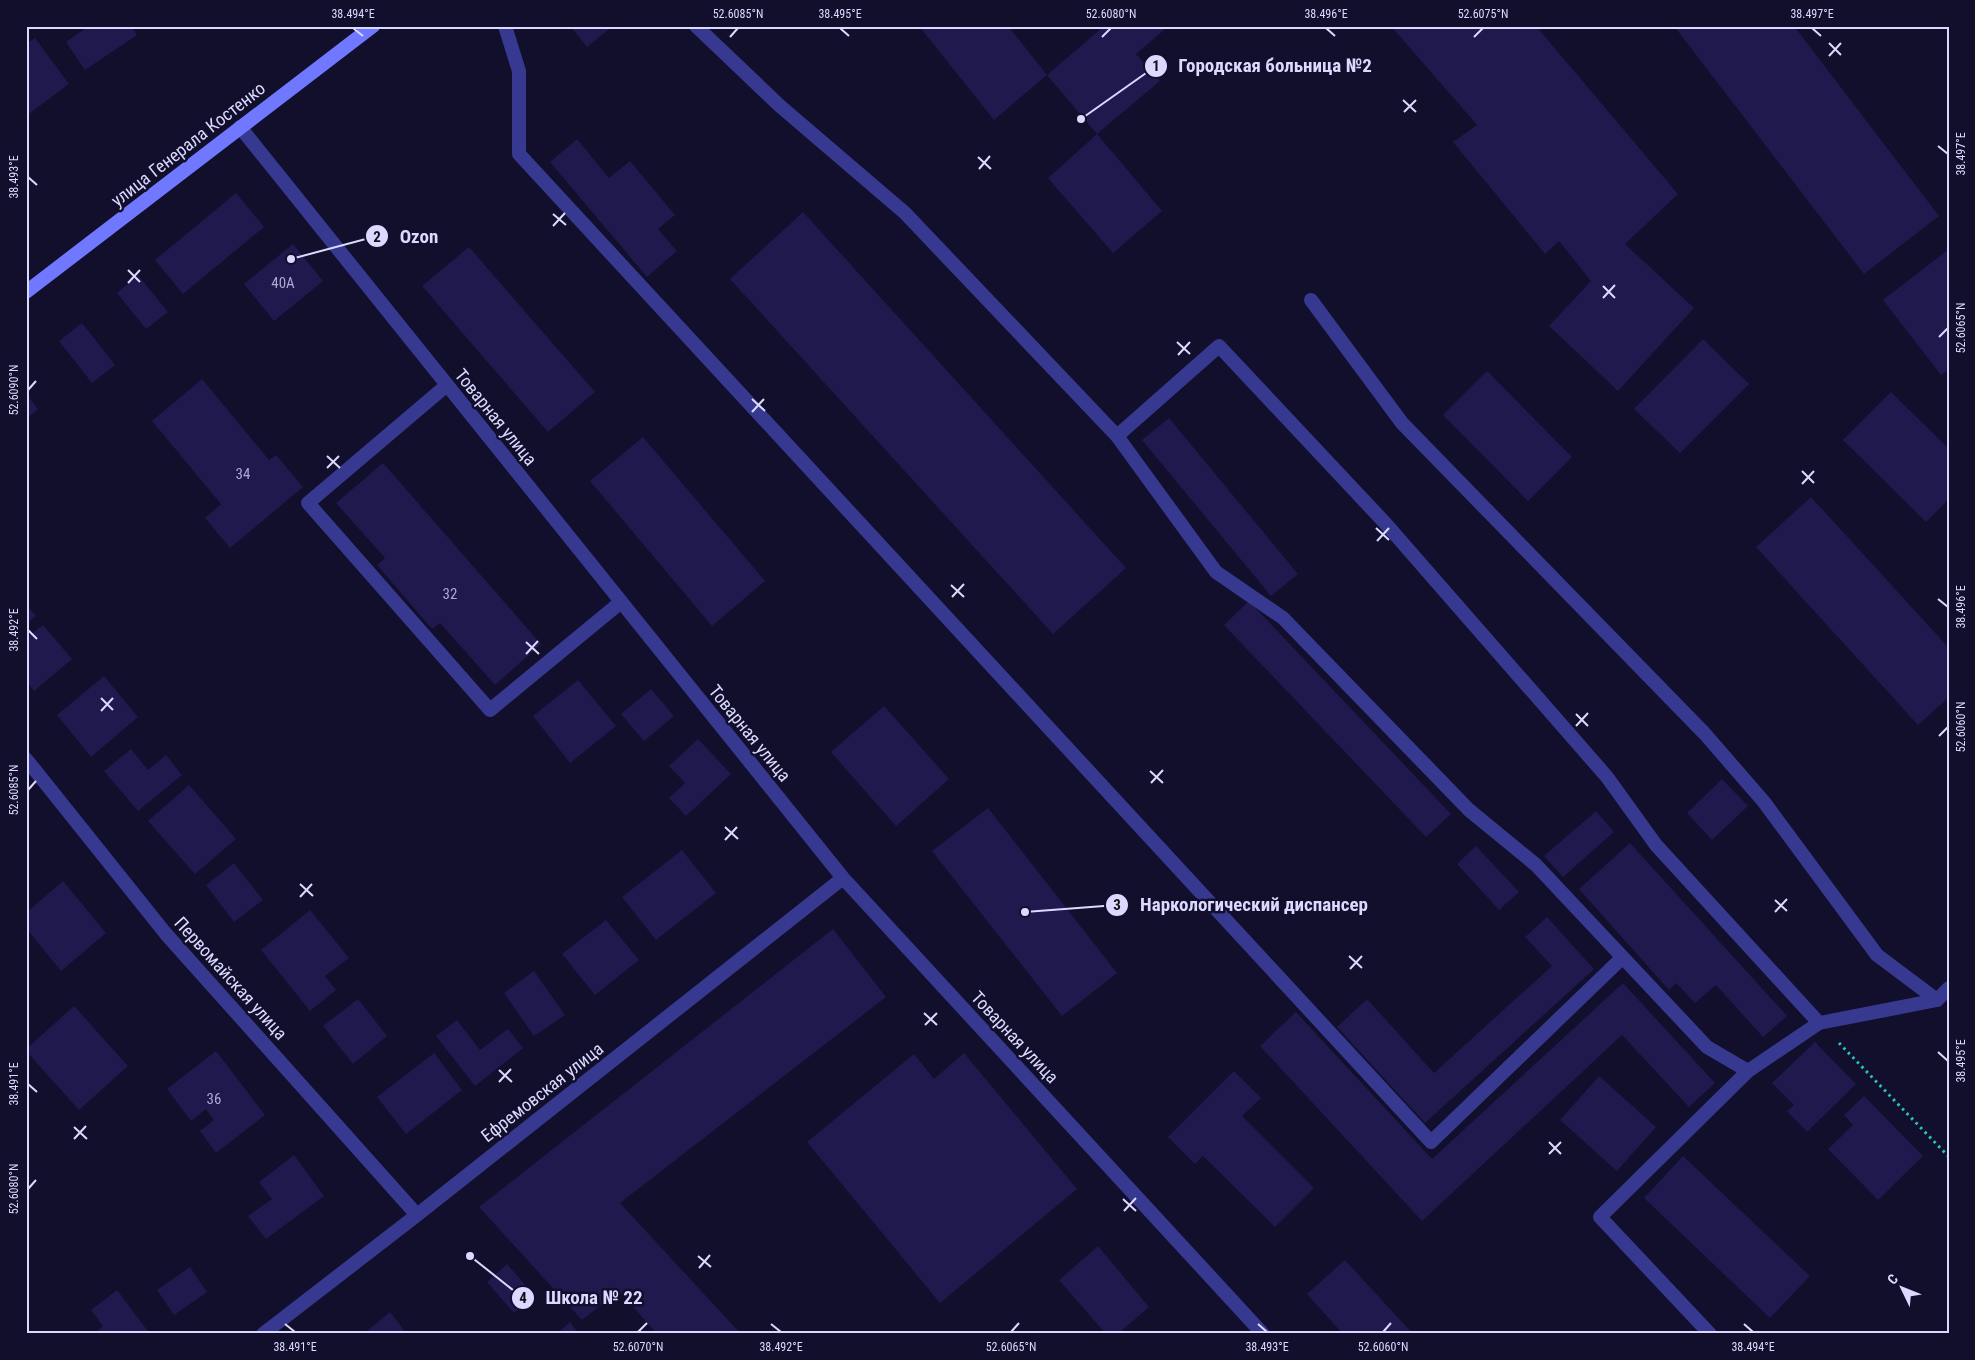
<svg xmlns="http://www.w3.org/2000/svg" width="1975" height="1360" font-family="'Roboto Condensed',sans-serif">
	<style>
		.building { fill: #1f194e }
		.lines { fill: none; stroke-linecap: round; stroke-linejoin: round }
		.path { stroke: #25c7b0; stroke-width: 3; stroke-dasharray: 2.5 4; stroke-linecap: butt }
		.service { stroke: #36398f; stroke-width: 14 }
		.minor { stroke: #36398f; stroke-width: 14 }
		.secondary { stroke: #7078ff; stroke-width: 14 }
		.ticks { fill: none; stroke: #dbd9ff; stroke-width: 2 }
		.labels { text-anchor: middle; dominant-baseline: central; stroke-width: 5; stroke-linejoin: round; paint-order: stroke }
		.number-label { font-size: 15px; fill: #aca9d3 }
		.street-label { font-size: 18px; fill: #dbd9ff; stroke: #110f2c }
		.leader { fill: none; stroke: #dbd9ff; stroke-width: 2 }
		.callout-dot { fill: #dbd9ff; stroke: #110f2c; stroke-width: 2 }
		.mark-label { font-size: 15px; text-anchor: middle; font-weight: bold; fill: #111 }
		.callout-label { font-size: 19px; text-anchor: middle; font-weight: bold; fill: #dbd9ff; stroke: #110f2c; stroke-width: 5; stroke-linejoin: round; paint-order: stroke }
		.neatline { fill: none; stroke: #dbd9ff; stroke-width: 2 }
		.ticks-label { font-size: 12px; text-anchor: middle; fill: #dbd9ff }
	</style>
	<rect width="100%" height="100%" fill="#110f2c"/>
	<path class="building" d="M 89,26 L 131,26 L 137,35 L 85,70 L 66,42 Z
		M 570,26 L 613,26 L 587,47 Z
		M 919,26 L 1008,26 L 1047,75 L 1104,26 L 1160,26 L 1164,30 L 1136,54 L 1160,81 L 1097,134 L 1047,75 L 994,120 Z
		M 1391,26 L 1536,26 L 1678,194 L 1625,244 L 1694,308 L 1618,391 L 1549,326 L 1591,281 L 1559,241 L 1545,254 L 1453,142 L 1477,125 Z
		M 1674,26 L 1794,26 L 1939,216 L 1864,274 Z
		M 35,38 L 69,84 L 26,116 L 26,44 Z
		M 1097,134 L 1162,211 L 1113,253 L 1048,178 Z
		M 577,139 L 609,178 L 630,161 L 675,215 L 658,229 L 677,251 L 647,277 L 550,162 Z
		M 236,193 L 264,227 L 183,294 L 155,260 Z
		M 803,212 L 1126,568 L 1053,634 L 730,279 Z
		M 293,244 L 323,281 L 274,321 L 244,284 Z
		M 469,247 L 595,392 L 548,432 L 422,286 Z
		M 1949,249 L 1949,369 L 1941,375 L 1883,300 Z
		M 138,275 L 168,312 L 146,329 L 117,293 Z
		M 82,323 L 115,365 L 92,383 L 59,341 Z
		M 1703,339 L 1749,384 L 1680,453 L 1634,409 Z
		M 1487,371 L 1572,457 L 1528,501 L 1443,415 Z
		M 202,379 L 269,460 L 276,455 L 303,487 L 230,548 L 205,518 L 221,504 L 152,421 Z
		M 1891,392 L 1949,449 L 1949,499 L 1926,522 L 1843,440 Z
		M 26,394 L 38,409 L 26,419 Z
		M 1169,418 L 1298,574 L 1271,596 L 1142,440 Z
		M 643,437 L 765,581 L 712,626 L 590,481 Z
		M 383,463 L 541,644 L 495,685 L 440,623 L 432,629 L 377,565 L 385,558 L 336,503 Z
		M 1811,497 L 1949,648 L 1949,697 L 1918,725 L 1756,547 Z
		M 1249,601 L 1451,814 L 1426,837 L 1224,625 Z
		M 26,605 L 36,616 L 26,624 Z
		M 43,625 L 72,659 L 34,691 L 26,681 L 26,638 Z
		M 104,676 L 138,717 L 91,757 L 57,715 Z
		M 578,680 L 616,726 L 570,763 L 533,716 Z
		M 651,689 L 674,716 L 644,741 L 621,714 Z
		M 884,706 L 949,779 L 896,826 L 831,752 Z
		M 698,739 L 731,774 L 686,816 L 669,798 L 685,783 L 669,766 Z
		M 131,749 L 148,770 L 166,755 L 182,775 L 138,811 L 104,771 Z
		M 1722,779 L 1748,806 L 1712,840 L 1687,813 Z
		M 189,785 L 236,839 L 195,874 L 148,821 Z
		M 988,808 L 1117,973 L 1062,1016 L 932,851 Z
		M 1596,811 L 1614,832 L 1563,877 L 1544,856 Z
		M 1630,843 L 1787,1016 L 1763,1037 L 1716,985 L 1695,1003 L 1676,983 L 1669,990 L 1579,889 Z
		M 1476,846 L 1519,892 L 1499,910 L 1457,864 Z
		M 682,850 L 716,893 L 656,940 L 622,897 Z
		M 234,863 L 263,900 L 234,922 L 206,885 Z
		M 63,881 L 106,933 L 61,971 L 26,928 L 26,913 Z
		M 310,910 L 349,958 L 325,976 L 336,990 L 310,1011 L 261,950 Z
		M 1547,917 L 1594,969 L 1425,1123 L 1337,1027 L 1367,999 L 1434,1073 L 1552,966 L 1525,937 Z
		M 606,920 L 639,960 L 595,995 L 562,954 Z
		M 833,929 L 886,997 L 620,1203 L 741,1334 L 657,1334 L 619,1291 L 582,1320 L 479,1207 Z
		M 534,971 L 565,1015 L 534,1036 L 504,993 Z
		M 1623,983 L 1715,1083 L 1689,1107 L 1622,1035 L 1422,1221 L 1260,1046 L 1296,1012 L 1432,1159 Z
		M 358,999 L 387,1036 L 353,1064 L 323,1026 Z
		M 74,1006 L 128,1066 L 79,1110 L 26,1051 L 26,1049 Z
		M 457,1020 L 480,1050 L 508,1029 L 523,1048 L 475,1086 L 436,1036 Z
		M 1815,1042 L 1856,1084 L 1807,1132 L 1787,1111 L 1794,1105 L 1772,1083 Z
		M 216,1051 L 265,1115 L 216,1153 L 200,1131 L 214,1120 L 206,1109 L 191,1121 L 167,1089 Z
		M 434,1053 L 462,1090 L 406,1134 L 377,1097 Z
		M 964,1053 L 1077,1189 L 940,1303 L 807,1142 L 914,1054 L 934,1079 Z
		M 1234,1071 L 1261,1098 L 1242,1116 L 1314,1188 L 1275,1227 L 1203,1156 L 1195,1164 L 1168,1137 Z
		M 1599,1076 L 1656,1127 L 1617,1171 L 1560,1120 Z
		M 1864,1096 L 1923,1156 L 1878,1200 L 1828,1149 L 1853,1125 L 1844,1115 Z
		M 294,1155 L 324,1196 L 266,1239 L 248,1216 L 272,1199 L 259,1182 Z
		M 1683,1156 L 1810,1276 L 1770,1318 L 1644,1198 Z
		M 1098,1246 L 1149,1307 L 1118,1334 L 1106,1334 L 1059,1280 Z
		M 1345,1260 L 1413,1334 L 1343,1334 L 1307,1294 Z
		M 507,1264 L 534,1295 L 514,1313 L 487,1282 Z
		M 190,1267 L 207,1292 L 174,1315 L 157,1290 Z
		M 117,1290 L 150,1334 L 94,1334 L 103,1326 L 91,1310 Z
		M 390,1312 L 407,1334 L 371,1334 L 368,1330 Z
		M 570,1322 L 579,1334 L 556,1334 Z"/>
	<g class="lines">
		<path class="path" d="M 1839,1043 L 1949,1157"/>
		<path class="service" d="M 505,26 L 519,71 L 519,154 L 1431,1142 L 1622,958
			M 696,26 L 780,106 L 905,213 L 1117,436 L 1216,572 L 1283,618 L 1469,810 L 1536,865 L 1707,1047 L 1748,1071 L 1819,1023 L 1656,845 L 1607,777 L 1386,524 L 1219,346 L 1117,436
			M 1311,300 L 1402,423 L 1705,734 L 1764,802 L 1877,955 L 1937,1000
			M 447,385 L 308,503 L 490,710 L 621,602
			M 1710,1334 L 1600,1217 L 1748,1071"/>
		<path class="minor" d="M 240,127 L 843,878 L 1263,1334
			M 26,759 L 166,934 L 417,1215
			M 1819,1023 L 1937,1000 L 1949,988
			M 263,1334 L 417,1215 L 843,878"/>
		<path class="secondary" d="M 26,292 L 373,26"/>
	</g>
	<path class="ticks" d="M 353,28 L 363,36M 840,28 L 849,36M 1326,28 L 1335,36M 1812,28 L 1821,36M 730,37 L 738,28M 1102,37 L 1111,28M 1474,37 L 1483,28M 1829,43 L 1841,55M 1829,56 L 1841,43M 1403,100 L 1416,112M 1404,112 L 1416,100M 1938,146 L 1948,154M 978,157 L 991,169M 979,169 L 990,156M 28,177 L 37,185M 553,214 L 566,225M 553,226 L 565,213M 128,270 L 140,282M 128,283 L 140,270M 1603,286 L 1615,298M 1603,298 L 1615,285M 1939,337 L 1948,328M 1177,342 L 1190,354M 1178,355 L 1190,342M 28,390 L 36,381M 752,399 L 765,411M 752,412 L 764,399M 327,456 L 340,468M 327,468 L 339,456M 1802,471 L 1814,483M 1802,484 L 1814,471M 1376,528 L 1389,540M 1377,541 L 1389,528M 951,585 L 964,597M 952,597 L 964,584M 1938,599 L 1948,607M 28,630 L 37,639M 526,642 L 539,654M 526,654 L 538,641M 101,698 L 113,710M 101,711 L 113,698M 1576,714 L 1588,726M 1576,726 L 1588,713M 1939,736 L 1948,727M 1150,771 L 1163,783M 1151,783 L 1163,770M 28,790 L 36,781M 725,827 L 738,839M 725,840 L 737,827M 300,884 L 313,896M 300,897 L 312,884M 1775,900 L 1787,911M 1775,912 L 1787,899M 1349,956 L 1362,968M 1350,969 L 1362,956M 924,1013 L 937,1025M 925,1025 L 937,1013M 1938,1052 L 1948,1061M 499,1070 L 512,1082M 499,1082 L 511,1069M 28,1084 L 37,1092M 74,1127 L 87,1139M 74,1139 L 86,1126M 1549,1142 L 1561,1154M 1549,1154 L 1561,1142M 28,1189 L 36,1180M 1123,1199 L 1136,1211M 1124,1211 L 1136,1198M 698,1256 L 711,1267M 699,1268 L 710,1255M 285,1324 L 295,1332M 771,1324 L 781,1332M 1258,1324 L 1267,1332M 1744,1324 L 1753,1332M 638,1332 L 647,1323M 1011,1332 L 1019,1323M 1383,1332 L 1391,1323"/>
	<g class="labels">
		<g class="number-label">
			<text x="283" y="283">40А</text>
			<text x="243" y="474">34</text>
			<text x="450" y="594">32</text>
			<text x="214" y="1099">36</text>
		</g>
		<g class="street-label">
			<text transform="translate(188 144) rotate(-38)">улица Генерала Костенко</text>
			<text transform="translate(496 417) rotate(51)">Товарная улица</text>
			<text transform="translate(750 733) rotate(51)">Товарная улица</text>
			<text transform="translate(231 978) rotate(48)">Первомайская улица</text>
			<text transform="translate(1015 1037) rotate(47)">Товарная улица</text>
			<text transform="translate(542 1092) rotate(-38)">Ефремовская улица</text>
		</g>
	</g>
	<path class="leader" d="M1081 119L1156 66M291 259L377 236M1025 912L1117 905M470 1256L523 1298"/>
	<g class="callout-dot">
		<circle cx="1081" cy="119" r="5"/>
		<circle cx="291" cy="259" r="5"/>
		<circle cx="1025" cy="912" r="5"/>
		<circle cx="470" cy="1256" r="5"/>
		<circle cx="1156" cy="66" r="12"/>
		<circle cx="377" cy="236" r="12"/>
		<circle cx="1117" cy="905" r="12"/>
		<circle cx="523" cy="1298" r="12"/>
	</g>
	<g class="mark-label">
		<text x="1156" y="71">1</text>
		<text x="377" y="242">2</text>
		<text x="1117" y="910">3</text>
		<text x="523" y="1303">4</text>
	</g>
	<g class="callout-label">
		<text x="1275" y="72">Городская больница №2</text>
		<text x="419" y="243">Ozon</text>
		<text x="1254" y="911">Наркологический диспансер</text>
		<text x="594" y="1304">Школа № 22</text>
	</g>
	<rect width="1975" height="1360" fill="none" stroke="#110f2c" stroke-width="55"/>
	<g transform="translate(1902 1288) rotate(313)" stroke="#110f2c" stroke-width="4" paint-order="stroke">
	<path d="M0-4L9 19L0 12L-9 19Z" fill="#dbd9ff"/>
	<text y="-8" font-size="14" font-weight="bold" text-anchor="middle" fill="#dbd9ff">С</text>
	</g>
	<rect x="28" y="28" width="1920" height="1304" class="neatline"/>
	<g class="ticks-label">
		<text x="353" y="18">38.494°E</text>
		<text x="738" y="18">52.6085°N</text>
		<text x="840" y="18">38.495°E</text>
		<text x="1111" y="18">52.6080°N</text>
		<text x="1326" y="18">38.496°E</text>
		<text x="1483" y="18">52.6075°N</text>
		<text x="1812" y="18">38.497°E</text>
		<text transform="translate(1961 154) rotate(-90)" y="4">38.497°E</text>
		<text transform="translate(14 177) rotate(-90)" y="4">38.493°E</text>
		<text transform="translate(1961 328) rotate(-90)" y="4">52.6065°N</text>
		<text transform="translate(14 390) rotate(-90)" y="4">52.6090°N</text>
		<text transform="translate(1961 607) rotate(-90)" y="4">38.496°E</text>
		<text transform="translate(14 630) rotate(-90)" y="4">38.492°E</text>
		<text transform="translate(1961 727) rotate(-90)" y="4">52.6060°N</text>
		<text transform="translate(14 790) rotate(-90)" y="4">52.6085°N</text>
		<text transform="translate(1961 1061) rotate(-90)" y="4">38.495°E</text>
		<text transform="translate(14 1084) rotate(-90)" y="4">38.491°E</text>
		<text transform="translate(14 1189) rotate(-90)" y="4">52.6080°N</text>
		<text x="295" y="1351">38.491°E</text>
		<text x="638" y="1351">52.6070°N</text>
		<text x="781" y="1351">38.492°E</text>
		<text x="1011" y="1351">52.6065°N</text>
		<text x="1267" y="1351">38.493°E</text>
		<text x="1383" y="1351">52.6060°N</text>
		<text x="1753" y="1351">38.494°E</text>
	</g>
</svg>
